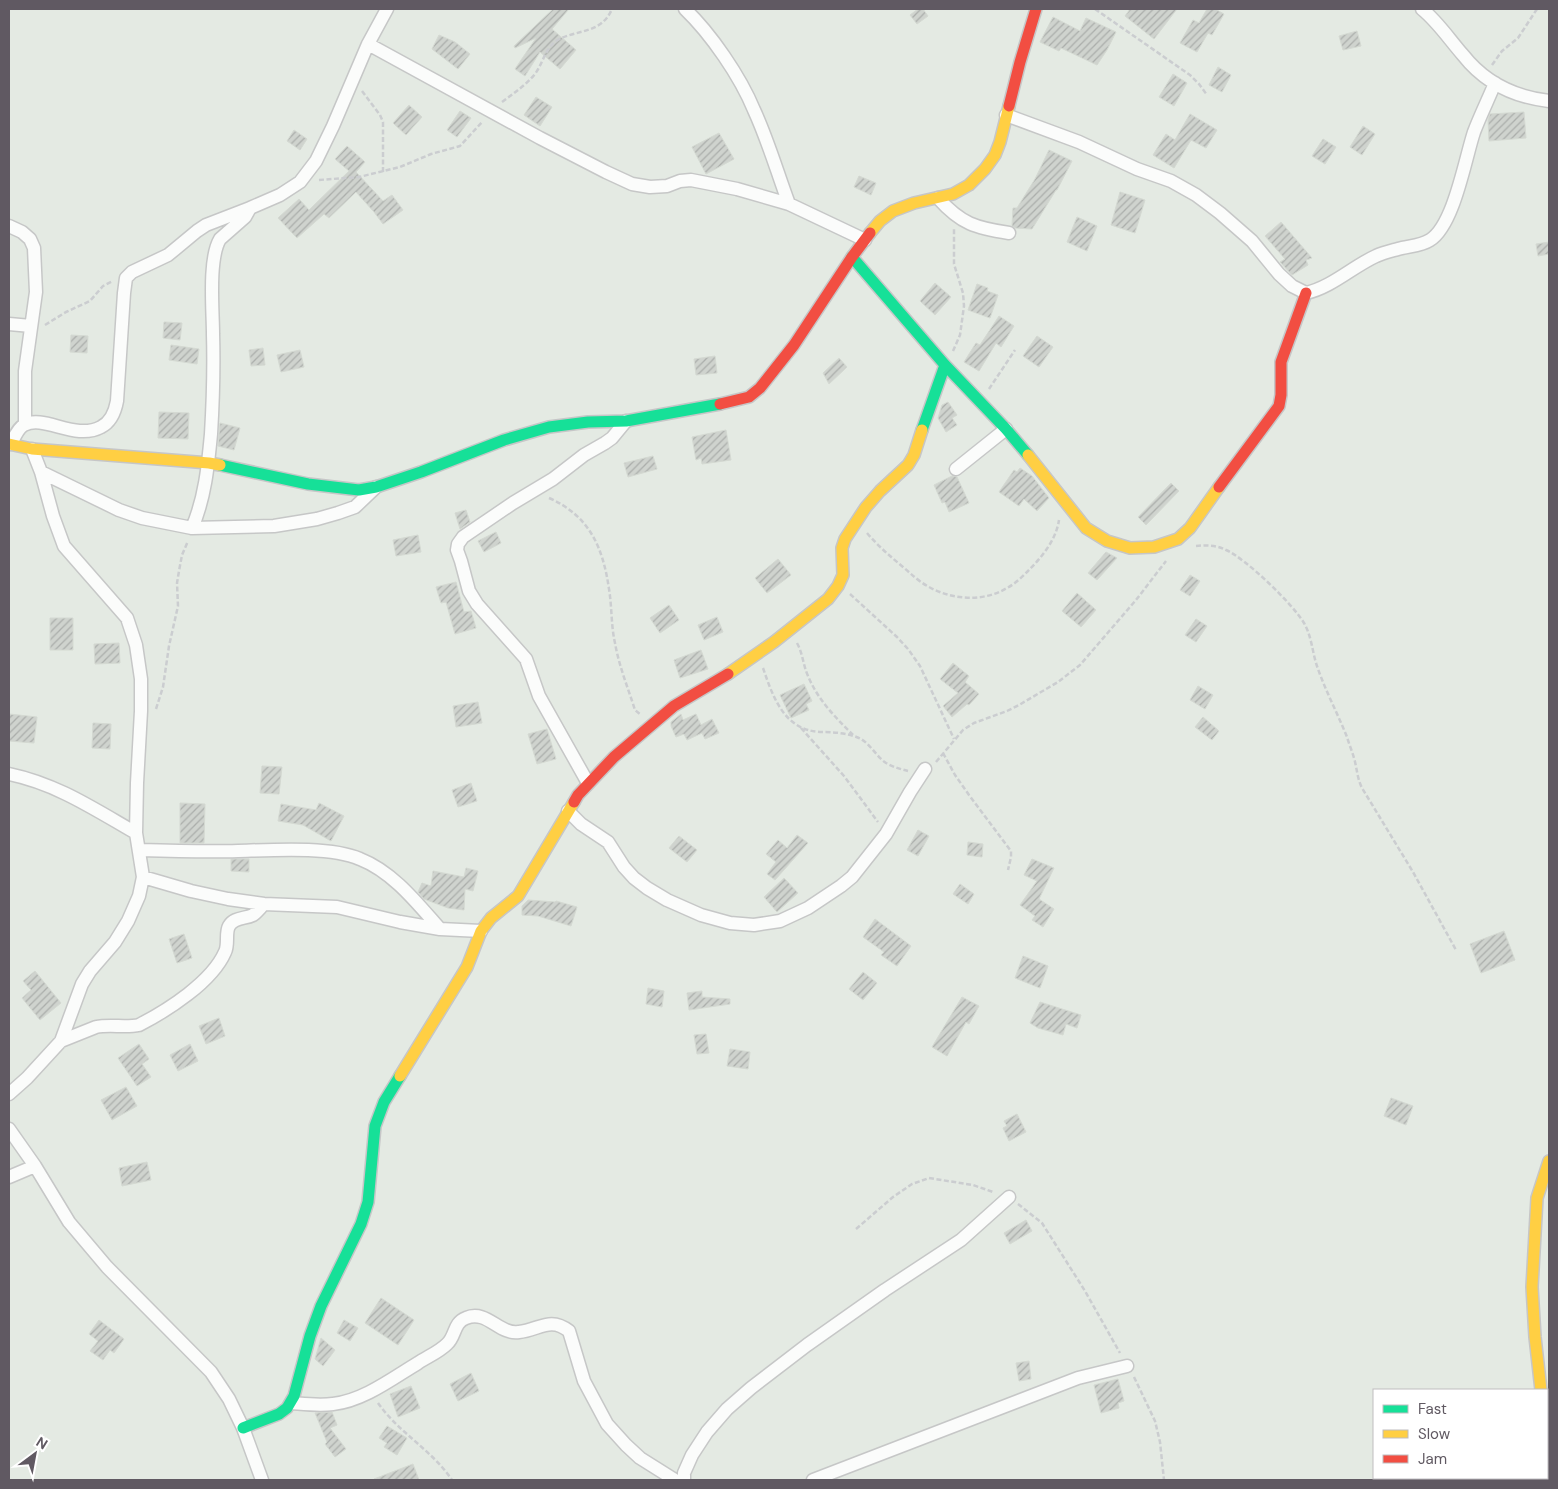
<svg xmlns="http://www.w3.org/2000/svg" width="1558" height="1489" font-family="'DM Sans',sans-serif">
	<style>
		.building { fill: url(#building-hatch); stroke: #d4d9d2 }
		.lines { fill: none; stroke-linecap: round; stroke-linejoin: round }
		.street-casing { stroke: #c6c7c7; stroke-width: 15 }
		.fast-casing { stroke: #c6c6c7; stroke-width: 14 }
		.slow-casing { stroke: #c6c6c7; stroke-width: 14 }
		.jam-casing { stroke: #c6c6c7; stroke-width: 14 }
		.path { stroke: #cbcdd0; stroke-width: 2.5; stroke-dasharray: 5 2.5; stroke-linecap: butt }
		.street { stroke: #fbfcfb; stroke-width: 12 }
		.fast { stroke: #16e098; stroke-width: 11 }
		.slow { stroke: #ffcf43; stroke-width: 11 }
		.jam { stroke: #f24e42; stroke-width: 11 }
	</style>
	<defs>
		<pattern id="building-hatch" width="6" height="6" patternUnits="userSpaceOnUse" patternTransform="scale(1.25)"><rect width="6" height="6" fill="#cfd3ce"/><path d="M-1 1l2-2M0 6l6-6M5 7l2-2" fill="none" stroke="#abaeab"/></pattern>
	</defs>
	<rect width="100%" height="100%" fill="#e4eae3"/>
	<path class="building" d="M 553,9 L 569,9 L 552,29 L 576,50 L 560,69 L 540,52 L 525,76 L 515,69 L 536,38 L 515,48 L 514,46 Z
		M 918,9 L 923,9 L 928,16 L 917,24 L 910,15 Z
		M 1130,9 L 1177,9 L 1154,39 L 1125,16 Z
		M 1207,9 L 1215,9 L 1224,14 L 1212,35 L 1208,33 L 1197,52 L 1180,43 L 1193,20 L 1199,23 Z
		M 1053,17 L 1080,31 L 1086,18 L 1116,32 L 1107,50 L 1097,65 L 1061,48 L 1059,51 L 1040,42 Z
		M 1357,31 L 1361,46 L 1343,50 L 1339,36 Z
		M 439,35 L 455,42 L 470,54 L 458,69 L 432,49 Z
		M 1218,67 L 1231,75 L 1222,92 L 1209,85 Z
		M 1173,74 L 1187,83 L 1174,106 L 1159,97 Z
		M 536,97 L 552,107 L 540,126 L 524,115 Z
		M 409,105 L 422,117 L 406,135 L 393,123 Z
		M 460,111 L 471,118 L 457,137 L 447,130 Z
		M 1524,112 L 1526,138 L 1489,141 L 1488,120 L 1490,114 Z
		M 1190,114 L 1217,130 L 1206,148 L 1191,140 L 1174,168 L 1153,155 L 1166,134 L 1175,140 Z
		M 1363,126 L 1375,134 L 1362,155 L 1350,147 Z
		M 294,130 L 307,139 L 300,150 L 287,141 Z
		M 719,133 L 734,159 L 706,174 L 692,147 Z
		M 1323,139 L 1336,147 L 1325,164 L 1312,156 Z
		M 347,146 L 365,162 L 356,172 L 383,201 L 392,195 L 403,210 L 383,224 L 374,212 L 356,192 L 329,218 L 324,214 L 297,238 L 278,218 L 299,199 L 309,210 L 349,171 L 335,159 Z
		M 1049,150 L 1072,161 L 1057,190 L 1056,190 L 1032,229 L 1015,228 L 1012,226 L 1013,208 L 1017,208 L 1035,179 Z
		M 859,176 L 876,183 L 871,195 L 854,187 Z
		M 1120,192 L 1145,200 L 1135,233 L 1111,225 Z
		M 1077,217 L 1097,226 L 1087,251 L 1067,242 Z
		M 1281,222 L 1312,258 L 1306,260 L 1308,265 L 1292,275 L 1280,262 L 1285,259 L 1265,236 Z
		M 1549,242 L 1549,254 L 1538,256 L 1536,244 Z
		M 935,283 L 951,297 L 935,315 L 920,301 Z
		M 977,284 L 988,288 L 987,291 L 998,295 L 990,318 L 968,310 Z
		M 999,316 L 1014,326 L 1001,347 L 996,343 L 979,371 L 964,362 L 976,343 L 980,345 Z
		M 164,322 L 182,323 L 180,340 L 163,338 Z
		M 71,335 L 88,336 L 87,353 L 70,352 Z
		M 1037,336 L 1053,347 L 1039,367 L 1023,356 Z
		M 171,345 L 199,349 L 197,364 L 169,360 Z
		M 263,348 L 265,365 L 251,366 L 249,350 Z
		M 300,350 L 304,367 L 281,372 L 277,355 Z
		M 715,356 L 717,373 L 696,375 L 694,359 Z
		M 839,358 L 847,367 L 829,384 L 823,373 Z
		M 948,402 L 957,415 L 952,418 L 957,425 L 946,432 L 938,418 L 942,405 Z
		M 159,412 L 189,413 L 188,439 L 158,438 Z
		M 220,423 L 240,428 L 234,450 L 218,446 Z
		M 726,430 L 731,460 L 702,464 L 701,458 L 696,460 L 692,437 Z
		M 653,456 L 657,469 L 628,477 L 624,463 Z
		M 1020,468 L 1032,476 L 1049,498 L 1037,511 L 1024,499 L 1019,506 L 999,492 L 1014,470 L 1017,472 Z
		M 952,476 L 957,477 L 969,503 L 949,512 L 945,502 L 942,503 L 934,485 Z
		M 1171,483 L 1179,491 L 1146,525 L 1138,517 Z
		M 466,510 L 470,522 L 460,529 L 455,513 Z
		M 496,532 L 501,543 L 484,552 L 478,541 Z
		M 418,535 L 421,552 L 396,556 L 393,540 Z
		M 1106,552 L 1117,558 L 1097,580 L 1088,573 Z
		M 778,559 L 791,575 L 767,593 L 755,578 Z
		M 1190,575 L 1200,581 L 1190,596 L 1180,590 Z
		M 456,582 L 464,612 L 471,611 L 476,628 L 455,634 L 446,602 L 441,603 L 436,587 Z
		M 1077,593 L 1096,610 L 1081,627 L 1062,611 Z
		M 669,605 L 679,620 L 660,633 L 650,618 Z
		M 717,617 L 723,632 L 704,640 L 698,625 Z
		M 50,618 L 73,618 L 73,650 L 50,650 Z
		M 1196,619 L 1207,626 L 1196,642 L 1185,635 Z
		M 119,643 L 120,663 L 95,664 L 94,644 Z
		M 701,650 L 708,669 L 680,678 L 674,660 Z
		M 953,663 L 969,676 L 965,682 L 979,694 L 969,705 L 967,704 L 952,717 L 943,706 L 958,693 L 940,679 Z
		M 804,684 L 812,701 L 806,704 L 809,710 L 791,718 L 780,695 Z
		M 1198,686 L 1213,695 L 1205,709 L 1190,700 Z
		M 478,702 L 482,723 L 456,727 L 453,706 Z
		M 9,714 L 37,717 L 34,743 L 9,741 Z
		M 681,714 L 683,720 L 696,714 L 701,725 L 712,719 L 719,733 L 705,739 L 702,733 L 687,740 L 684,734 L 676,737 L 671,726 L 671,722 Z
		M 1203,717 L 1219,731 L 1212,740 L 1195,727 Z
		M 93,723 L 111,724 L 110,749 L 92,748 Z
		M 547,729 L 556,759 L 537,764 L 528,734 Z
		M 262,766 L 282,767 L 279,794 L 260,793 Z
		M 471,783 L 477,801 L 458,807 L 452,790 Z
		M 180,803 L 205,804 L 204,843 L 180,843 Z
		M 319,803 L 344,816 L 331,841 L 303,825 L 278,821 L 281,804 L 316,810 Z
		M 918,830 L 929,836 L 918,856 L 907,850 Z
		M 797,835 L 808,843 L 775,880 L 767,874 L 776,862 L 766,854 L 778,840 L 787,848 Z
		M 679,836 L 697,850 L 687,862 L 669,848 Z
		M 968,842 L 983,844 L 982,857 L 967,855 Z
		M 231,859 L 249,859 L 249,872 L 231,871 Z
		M 1032,859 L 1054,868 L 1039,899 L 1054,909 L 1043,927 L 1032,920 L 1035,916 L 1020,905 L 1037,881 L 1024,875 Z
		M 466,868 L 478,871 L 473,891 L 465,889 L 464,910 L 448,908 L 424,899 L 418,892 L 422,883 L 431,886 L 433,871 L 464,877 Z
		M 784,878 L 798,893 L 777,912 L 764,897 Z
		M 960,884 L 974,894 L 968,904 L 953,894 Z
		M 528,900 L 555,902 L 556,901 L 577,907 L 571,926 L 538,916 L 522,915 L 522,906 Z
		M 875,919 L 911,946 L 897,966 L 881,955 L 884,952 L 863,937 Z
		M 1504,931 L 1515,960 L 1481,973 L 1470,944 Z
		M 184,934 L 192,958 L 177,963 L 169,939 Z
		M 1023,956 L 1048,966 L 1040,988 L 1015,978 Z
		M 35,971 L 61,1003 L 40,1020 L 22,998 L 31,990 L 23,981 Z
		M 863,972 L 877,983 L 863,1000 L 849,989 Z
		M 648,988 L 664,991 L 662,1007 L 646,1004 Z
		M 702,991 L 702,997 L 730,999 L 730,1004 L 689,1010 L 687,993 Z
		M 962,997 L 979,1006 L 969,1024 L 966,1022 L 947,1056 L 932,1047 Z
		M 1040,1002 L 1081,1015 L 1077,1028 L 1066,1024 L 1063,1035 L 1038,1028 L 1030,1023 Z
		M 219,1018 L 225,1036 L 206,1044 L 199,1026 Z
		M 706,1034 L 709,1053 L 697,1054 L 694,1035 Z
		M 139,1044 L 149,1059 L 142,1064 L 151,1077 L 137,1086 L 118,1058 Z
		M 190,1044 L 198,1061 L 178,1071 L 170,1055 Z
		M 730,1049 L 750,1052 L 748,1069 L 727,1066 Z
		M 126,1087 L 137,1106 L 112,1120 L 101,1100 Z
		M 1391,1098 L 1413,1106 L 1406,1125 L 1384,1116 Z
		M 1017,1114 L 1026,1132 L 1009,1141 L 1003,1128 L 1007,1126 L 1004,1121 Z
		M 147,1162 L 151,1180 L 122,1186 L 119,1168 Z
		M 1026,1220 L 1032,1231 L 1010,1244 L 1004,1233 Z
		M 381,1298 L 414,1320 L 398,1345 L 365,1323 Z
		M 99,1320 L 124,1339 L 114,1353 L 110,1350 L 103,1360 L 90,1351 L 98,1341 L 89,1334 Z
		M 344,1320 L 358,1328 L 350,1341 L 337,1333 Z
		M 321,1338 L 335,1350 L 323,1366 L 315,1359 Z
		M 1029,1361 L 1031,1379 L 1019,1381 L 1016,1363 Z
		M 471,1373 L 479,1391 L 458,1401 L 450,1384 Z
		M 1118,1379 L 1124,1401 L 1118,1403 L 1119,1408 L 1101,1413 L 1094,1385 Z
		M 411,1386 L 420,1408 L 398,1417 L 390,1394 Z
		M 332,1412 L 337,1425 L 330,1428 L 346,1449 L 335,1457 L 325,1444 L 327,1442 L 315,1413 Z
		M 387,1426 L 407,1438 L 397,1455 L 384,1447 L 387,1443 L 379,1438 Z
		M 413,1464 L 419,1480 L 374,1480 L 374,1479 Z"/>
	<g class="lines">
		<g class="street-casing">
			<path id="street" d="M 685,9 C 711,34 740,76 754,110 C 768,140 777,172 789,204
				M 1422,9 C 1438,22 1449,39 1463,55 C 1485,83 1514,97 1549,101
				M 368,44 L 540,138 L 606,172 L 632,184 L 650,187 L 667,186 L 680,181 L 691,180 L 737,189 L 789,204 L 865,240
				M 1006,115 L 1079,142 L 1137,169 L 1171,181 L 1196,195 L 1220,213 L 1252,241 L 1279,274 L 1292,286 L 1306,293 C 1332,287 1352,267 1376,256 C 1383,253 1391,251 1398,249 C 1408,246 1421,246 1430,240 C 1454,225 1465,159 1474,132 C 1480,116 1488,100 1495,83
				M 938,198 C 961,224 976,228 1009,233
				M 9,226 L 22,232 L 30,239 L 34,248 L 36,292 L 25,371 L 25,424
				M 9,324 L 31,326
				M 11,444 C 14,438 18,428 24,425 C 44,414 75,441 101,427 C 111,422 115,412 117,401 L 124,293 L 126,278 L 132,272 L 168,255 L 197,231 L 206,225 L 250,208
				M 956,469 L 1006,429
				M 41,472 L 119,510 L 142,518 L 192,528 L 274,526 L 317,519 L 338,513 L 355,507 L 376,487
				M 192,528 C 205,498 208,466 211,434 C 213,401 214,368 213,334 C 213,311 208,259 220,239 L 245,217 L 250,208 L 280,195 L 300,182 L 316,161 L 333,126 L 368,44 L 387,9
				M 9,774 C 57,784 94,809 136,833
				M 588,783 L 539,696 L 526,659 L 477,604 L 469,591 L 461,561 L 457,550 L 458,544 L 463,537 L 513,503 L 553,479 L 584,455 L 605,443 L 612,438 L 626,421
				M 568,811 L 581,824 L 608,842 L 624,867 L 634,878 L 647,888 L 667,900 L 701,915 L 730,923 L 754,925 L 780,921 L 808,908 L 841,886 L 852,877 L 886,834 L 910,792 L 925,769
				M 139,850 C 172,851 205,852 238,851 C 272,850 330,846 360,859 C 393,872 417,903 440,929
				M 143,877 L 191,891 L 228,899 L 264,904 L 337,907 L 400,922 L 440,929 L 481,931
				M 61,1041 L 96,1027 C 110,1024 125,1028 139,1025 C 168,1010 212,982 225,952 C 229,944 225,933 229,926 C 234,917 245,919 253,915 C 257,912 260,908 264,904
				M 9,1094 L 27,1078 L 61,1041 L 82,984 L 90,971 L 115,942 L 128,921 L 139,896 L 143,877 L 136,833 L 137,783 L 141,711 L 141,679 L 136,645 L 127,618 L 64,546 L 53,516 L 41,472 L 32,449
				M 9,1129 L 35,1166 L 69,1222 L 107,1267 L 211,1372 L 229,1399 L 243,1428 L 262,1480
				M 9,1177 L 35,1166
				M 291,1403 C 304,1404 319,1406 333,1404 C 363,1401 393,1378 418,1363 C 427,1357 439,1352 447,1344 C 456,1336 453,1323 466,1318 C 487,1309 499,1335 519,1332 C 539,1330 550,1316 569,1331 L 584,1381 L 607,1424 L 626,1445 L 640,1458 L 675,1480
				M 684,1480 L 684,1473 L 692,1455 L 707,1432 L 727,1409 L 751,1388 L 807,1345 L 885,1290 L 961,1240 L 1009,1197
				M 813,1480 L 1078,1378 L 1127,1366"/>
		</g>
		<g class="fast-casing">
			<path id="fast" d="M 852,257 L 945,365 L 1006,429 L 1028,455
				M 922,430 L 945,365
				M 220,465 L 308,484 L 359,490 L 376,487 L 421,472 L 504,440 L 549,427 L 588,422 L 626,421 L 720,404
				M 1547,1423 L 1549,1432
				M 243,1428 L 279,1414 L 287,1408 L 294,1396 L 310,1336 L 321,1306 L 361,1224 L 368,1202 L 375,1126 L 384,1102 L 400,1076"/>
		</g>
		<g class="slow-casing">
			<path id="slow" d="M 870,233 L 880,221 L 893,211 L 914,203 L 953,194 L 969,185 L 985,169 L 995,155 L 1000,142 L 1009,106
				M 9,444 L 32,449 L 209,463 L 220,465
				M 1028,455 L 1086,528 L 1107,541 L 1130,548 L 1154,547 L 1178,539 L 1190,528 L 1219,487
				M 728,674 L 774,642 L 828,599 L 838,586 L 843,575 L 842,548 L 845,539 L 866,507 L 880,491 L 908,465 L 914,455 L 922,430
				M 400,1076 L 467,967 L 481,931 L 491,918 L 518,896 L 574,802
				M 1541,1390 L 1535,1337 L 1532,1287 L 1537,1198 L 1549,1161"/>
		</g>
		<g class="jam-casing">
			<path id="jam" d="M 1009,106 L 1020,62 L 1036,9
				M 720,404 L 749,397 L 760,388 L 794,345 L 852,257 L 870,233
				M 1219,487 L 1279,406 L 1281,395 L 1281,362 L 1306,293
				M 574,802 L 578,795 L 614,757 L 674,706 L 728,674"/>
		</g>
		<path class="path" d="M 1095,9 L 1190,75 L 1199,84 L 1207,95
			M 1492,65 L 1502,51 L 1518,38 L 1537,9
			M 362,91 L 380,115 L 383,122 L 383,172
			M 502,102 C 514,93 526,85 535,74 C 543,63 545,49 556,41 C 575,29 601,35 612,9
			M 319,180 L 359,177 L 400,167 L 431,154 L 460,146 L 483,121
			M 45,325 L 66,312 L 90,301 L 103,286 L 113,281
			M 953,351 L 960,335 L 964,306 L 963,293 L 954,264 L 954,229
			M 989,389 L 1015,350
			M 549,498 C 590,516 603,548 609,589 C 612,607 611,626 615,643 C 619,666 628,688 635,710 L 641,715
			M 867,533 C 878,546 890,556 903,567 C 909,572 914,577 921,582 C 945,599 980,604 1007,588 C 1015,584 1022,577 1028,571 C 1042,557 1056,540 1059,520
			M 1196,546 C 1206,545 1217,545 1226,550 C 1245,558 1293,604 1304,623 C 1311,635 1312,649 1316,663 C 1324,688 1337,712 1347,737 C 1349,744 1352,751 1354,758 C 1357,768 1357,778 1362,788 L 1413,872 L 1456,950
			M 850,594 L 897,637 L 908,649 L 920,666 L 954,739
			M 797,643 C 803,654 803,665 808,676 C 818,700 835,717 853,735
			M 763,668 C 773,697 784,730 820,732 C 833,732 850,733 861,739 C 871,745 877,757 886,763 C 893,767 900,769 908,771
			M 156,709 L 163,687 L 169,646 L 178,606 L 177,583 L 179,571 L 182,555 L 188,541
			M 801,728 L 844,776 L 878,822
			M 943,753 L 955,775 L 969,795 L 1011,851 L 1011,857 L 1008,870
			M 936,762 L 963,730 L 974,723 L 1007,711 L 1019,705 L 1058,682 L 1080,665 L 1136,600 L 1166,561
			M 1018,1204 L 1042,1223 L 1085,1291 L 1120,1353
			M 856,1229 L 893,1197 L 912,1184 L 929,1178 L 973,1185 L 993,1192
			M 1134,1377 L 1155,1421 L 1160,1442 L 1164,1480
			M 378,1403 C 399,1433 432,1450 452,1480"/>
		<use href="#street" class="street"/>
		<use href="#fast" class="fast"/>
		<use href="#slow" class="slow"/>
		<use href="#jam" class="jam"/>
	</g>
	<rect width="1558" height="1489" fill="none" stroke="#605962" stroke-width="20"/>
	<rect x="1373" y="1389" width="175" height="90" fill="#ffffff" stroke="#bfbdc0"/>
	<rect x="1383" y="1405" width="25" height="8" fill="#16e098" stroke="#bfbdc0"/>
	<text x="1418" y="1414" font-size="15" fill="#605962">Fast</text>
	<rect x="1383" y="1430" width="25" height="8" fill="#ffcf43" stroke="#bfbdc0"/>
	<text x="1418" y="1439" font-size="15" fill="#605962">Slow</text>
	<rect x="1383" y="1455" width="25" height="8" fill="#f24e42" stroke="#bfbdc0"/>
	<text x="1418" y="1464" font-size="15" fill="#605962">Jam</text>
	<g transform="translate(35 1454) rotate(32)" stroke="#ffffff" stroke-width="4" paint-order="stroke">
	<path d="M0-4L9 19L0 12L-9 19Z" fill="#605962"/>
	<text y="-8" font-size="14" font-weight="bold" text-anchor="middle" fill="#605962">N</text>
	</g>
</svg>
